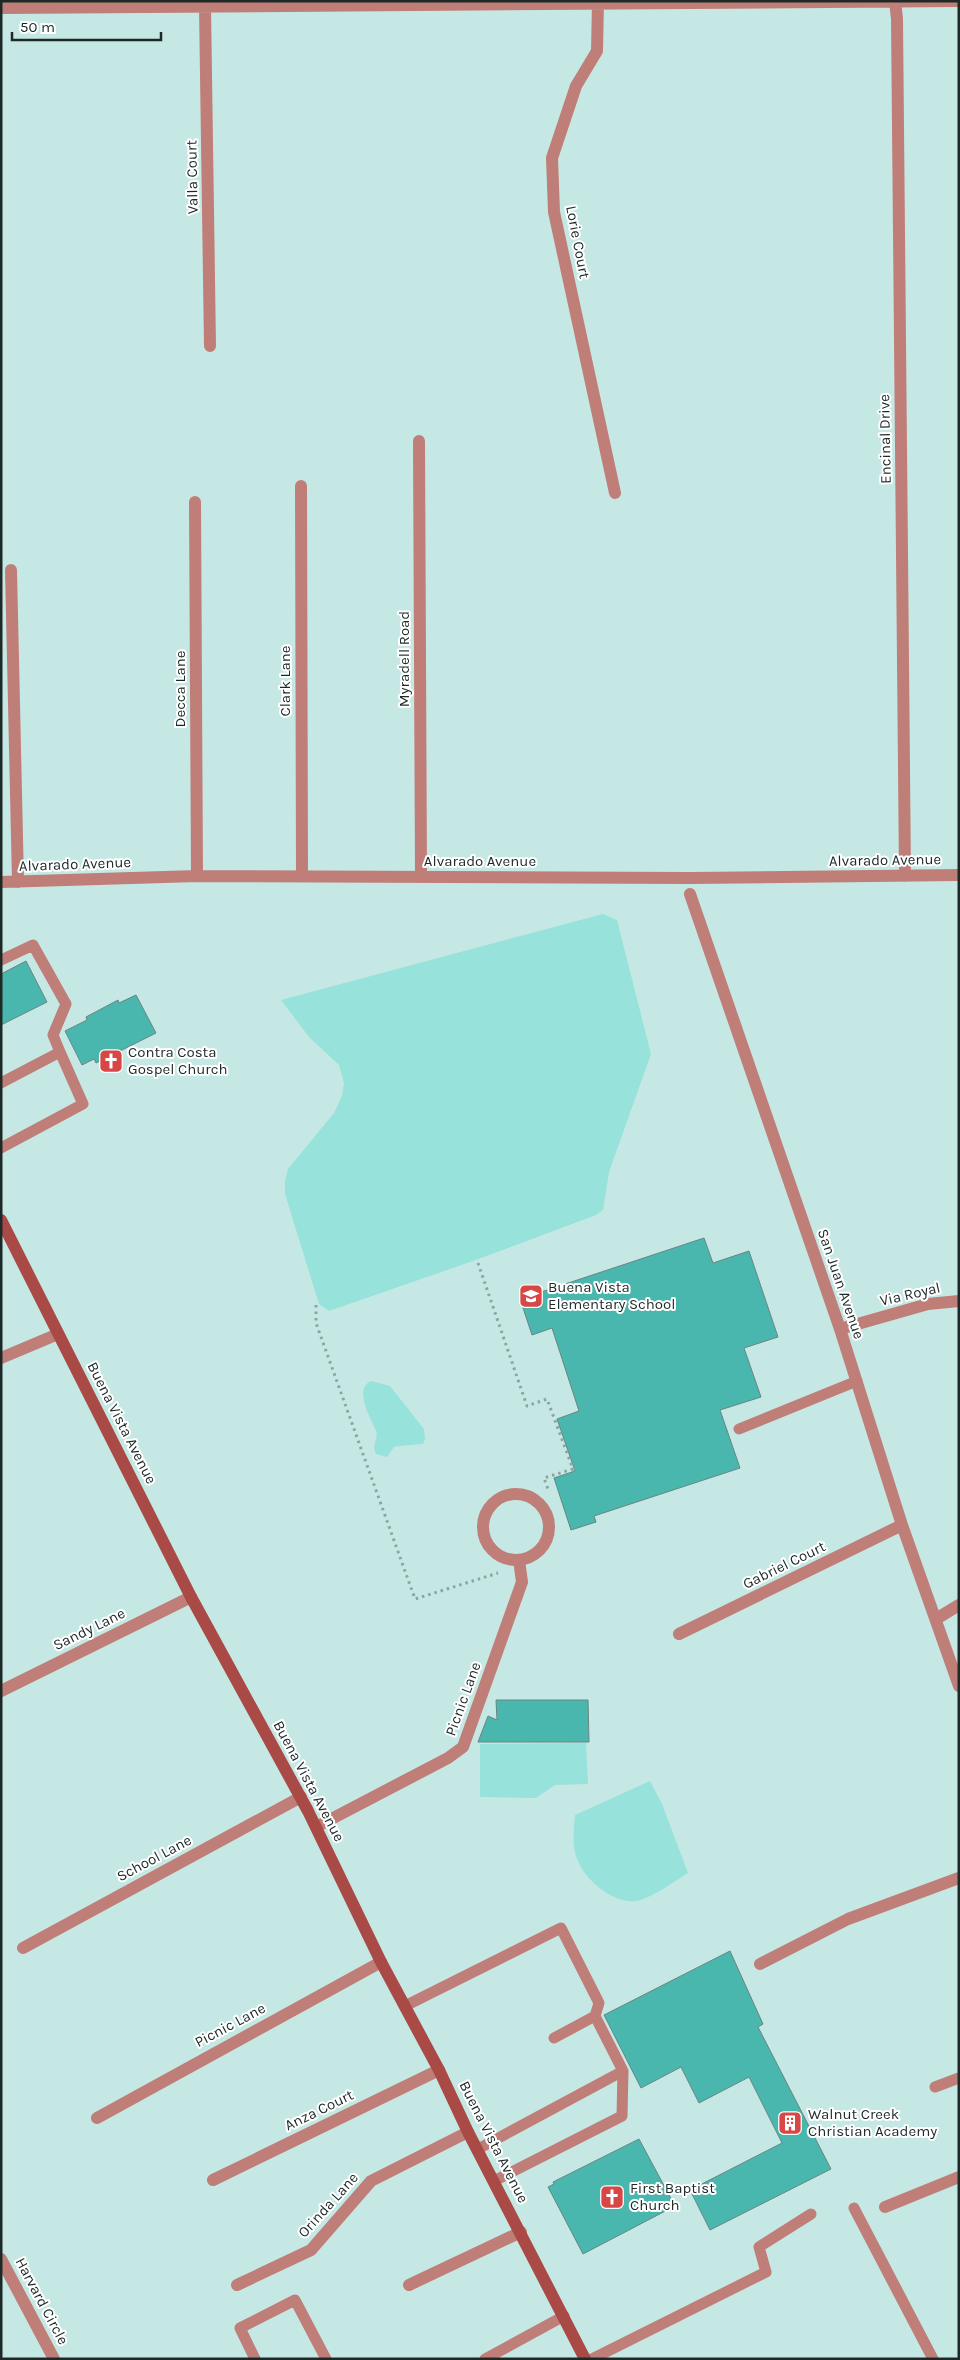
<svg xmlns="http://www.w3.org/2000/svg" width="960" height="2360" font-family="Karla,sans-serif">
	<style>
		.green { fill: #97e2da }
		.building { fill: #4ab7ae; stroke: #678683 }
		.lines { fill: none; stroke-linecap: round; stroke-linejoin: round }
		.path { stroke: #8aa5a2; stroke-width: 3; stroke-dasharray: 2.5 4; stroke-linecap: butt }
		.lane { stroke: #c07e78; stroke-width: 11 }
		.street { stroke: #c07e78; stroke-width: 12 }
		.secondary { stroke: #a94a46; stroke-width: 12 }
		.labels { text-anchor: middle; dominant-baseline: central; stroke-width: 4; stroke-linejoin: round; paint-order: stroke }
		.street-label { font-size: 15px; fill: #1c2927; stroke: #fff }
		.poi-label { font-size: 15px; fill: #1c2927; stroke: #fff; text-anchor: start }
	</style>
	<rect width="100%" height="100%" fill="#c6e8e4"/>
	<path class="green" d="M 603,914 L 617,920 L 651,1054 L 609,1172 L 603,1210 L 596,1215 L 473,1261 L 329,1311 L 319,1304 L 285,1194 L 285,1181 L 288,1169 L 334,1113 L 342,1096 L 344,1083 L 339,1065 L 309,1037 L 281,1000 Z
		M 371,1381 L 390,1386 L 424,1429 L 425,1439 L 423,1444 L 399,1446 L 394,1447 L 387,1457 L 376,1454 C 371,1445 379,1439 376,1431 C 371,1419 353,1389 371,1381 Z
		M 586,1743 L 588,1784 L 555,1785 L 536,1798 L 480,1797 L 480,1744 Z
		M 650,1781 L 662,1804 L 688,1873 C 675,1881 652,1898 636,1901 C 614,1904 586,1881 578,1861 C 571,1847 574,1830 575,1815 Z"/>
	<path class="building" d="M 26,961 L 47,1002 L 1,1025 L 1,974 Z
		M 136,995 L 156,1033 L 96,1063 L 94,1059 L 82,1065 L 65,1031 L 87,1020 L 86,1017 L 118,1000 L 119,1003 Z
		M 704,1238 L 713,1263 L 749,1251 L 778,1337 L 744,1348 L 761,1397 L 720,1410 L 740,1468 L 594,1516 L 596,1522 L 571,1530 L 554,1478 L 575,1471 L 557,1419 L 579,1411 L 552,1328 L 532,1335 L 520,1299 Z
		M 496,1700 L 588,1700 L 589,1742 L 478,1742 L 488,1716 L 497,1720 Z
		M 730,1951 L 763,2024 L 758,2027 L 831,2169 L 710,2230 L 690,2190 L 782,2143 L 749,2077 L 699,2103 L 681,2067 L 641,2088 L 604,2015 Z
		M 639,2139 L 675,2206 L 583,2254 L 548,2187 L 554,2184 L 553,2182 Z"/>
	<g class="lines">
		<path class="path" d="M 478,1263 L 527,1406 L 547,1399 L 573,1469 L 544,1478 L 549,1492
			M 316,1305 L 316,1323 L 415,1599 L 498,1573"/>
		<path class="lane" d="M 1,960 L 33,945 L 66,1004 L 53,1035 L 60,1052
			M 1,1083 L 60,1052 L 83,1104 L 1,1148
			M 739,1429 L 857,1381
			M 405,2006 L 561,1928 L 599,2003 L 595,2016 L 623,2071 L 622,2116 L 494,2181
			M 554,2038 L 595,2016
			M 935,2087 L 959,2078
			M 478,2149 L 623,2071
			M 854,2208 L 933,2359
			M 255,2359 L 240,2328 L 295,2300 L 326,2359
			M 485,2359 L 564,2316
			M 592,2359 L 766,2272 L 759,2247 L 811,2214"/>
		<path class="street" d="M 598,1 L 597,51 L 576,86 L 552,158 L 554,212 L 615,493
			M 895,1 L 897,19 L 905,876
			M 205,7 L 210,346
			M 1,8 L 959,1
			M 419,441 L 421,877
			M 301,486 L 302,876
			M 195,502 L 197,876
			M 11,570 L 18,882
			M 1,882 L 197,876 L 690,878 L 959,875
			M 690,894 L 840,1329 L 902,1525 L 959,1686
			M 840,1329 L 928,1304 L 959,1301
			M 1,1358 L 58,1334
			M483 1527a33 33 0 1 1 66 0a33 33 0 1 1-66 0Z
			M 936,1619 L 959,1605
			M 679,1634 L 902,1525
			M 1,1691 L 191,1597
			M 316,1827 L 448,1758 L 463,1747 L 522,1582 L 519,1560
			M 23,1948 L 301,1797
			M 760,1964 L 848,1919 L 959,1878
			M 97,2118 L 381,1962
			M 213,2180 L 439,2070
			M 885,2207 L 959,2177
			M 1,2259 L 54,2359
			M 237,2285 L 311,2250 L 371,2181 L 468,2132
			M 409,2285 L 521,2232"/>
		<path class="secondary" d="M 1,1220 L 191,1597 L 308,1811 L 381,1962 L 439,2070 L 468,2132 L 585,2359"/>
	</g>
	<defs>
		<g id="church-square" transform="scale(1.25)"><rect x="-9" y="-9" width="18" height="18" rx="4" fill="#d64745" stroke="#fff"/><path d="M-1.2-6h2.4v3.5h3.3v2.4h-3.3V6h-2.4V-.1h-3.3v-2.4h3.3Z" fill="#fff"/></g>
		<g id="school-square" transform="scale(1.25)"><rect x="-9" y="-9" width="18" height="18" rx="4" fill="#d64745" stroke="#fff"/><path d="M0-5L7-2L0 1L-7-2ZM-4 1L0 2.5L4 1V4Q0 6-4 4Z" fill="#fff"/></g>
		<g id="building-square" transform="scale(1.25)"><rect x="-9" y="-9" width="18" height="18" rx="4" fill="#d64745" stroke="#fff"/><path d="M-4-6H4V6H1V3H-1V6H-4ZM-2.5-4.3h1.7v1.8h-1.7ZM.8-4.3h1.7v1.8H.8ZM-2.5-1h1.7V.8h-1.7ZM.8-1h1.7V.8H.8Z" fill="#fff"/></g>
	</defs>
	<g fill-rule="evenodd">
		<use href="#church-square" x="111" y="1061"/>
		<use href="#school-square" x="531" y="1296"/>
		<use href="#building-square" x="790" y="2123"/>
		<use href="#church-square" x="612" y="2197"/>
	</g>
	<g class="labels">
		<g class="street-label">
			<text transform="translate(192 177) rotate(-91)">Valla Court</text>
			<text transform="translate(578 242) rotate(79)">Lorie Court</text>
			<text transform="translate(885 439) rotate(-91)">Encinal Drive</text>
			<text transform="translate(404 659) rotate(-90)">Myradell Road</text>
			<text transform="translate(285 681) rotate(-90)">Clark Lane</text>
			<text transform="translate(180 689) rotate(-90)">Decca Lane</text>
			<text transform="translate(885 860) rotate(-1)">Alvarado Avenue</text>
			<text x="480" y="861">Alvarado Avenue</text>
			<text transform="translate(75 864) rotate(-2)">Alvarado Avenue</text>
			<text transform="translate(841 1284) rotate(71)">San Juan Avenue</text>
			<text transform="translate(910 1294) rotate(-13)">Via Royal</text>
			<text transform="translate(122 1423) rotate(63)">Buena Vista Avenue</text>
			<text transform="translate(784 1565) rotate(-26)">Gabriel Court</text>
			<text transform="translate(89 1629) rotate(-26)">Sandy Lane</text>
			<text transform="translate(463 1699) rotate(-70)">Picnic Lane</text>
			<text transform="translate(309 1781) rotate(62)">Buena Vista Avenue</text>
			<text transform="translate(154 1858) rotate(-28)">School Lane</text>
			<text transform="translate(230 2025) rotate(-28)">Picnic Lane</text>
			<text transform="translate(319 2110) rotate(-26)">Anza Court</text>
			<text transform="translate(494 2142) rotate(63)">Buena Vista Avenue</text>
			<text transform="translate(328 2205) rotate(-48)">Orinda Lane</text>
			<text transform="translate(42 2301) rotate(62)">Harvard Circle</text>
		</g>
		<g class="poi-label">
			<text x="128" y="1052">Contra Costa<tspan x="128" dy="17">Gospel Church</tspan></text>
			<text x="548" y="1287">Buena Vista<tspan x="548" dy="17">Elementary School</tspan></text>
			<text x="808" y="2114">Walnut Creek<tspan x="808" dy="17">Christian Academy</tspan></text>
			<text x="630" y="2188">First Baptist<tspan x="630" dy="17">Church</tspan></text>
		</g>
	</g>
	<rect width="960" height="2360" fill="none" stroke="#1c2927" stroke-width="5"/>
	<path d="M12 32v8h149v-8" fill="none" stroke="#1c2927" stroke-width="2.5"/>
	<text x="20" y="32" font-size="15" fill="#1c2927" stroke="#ffffff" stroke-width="4" paint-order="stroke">50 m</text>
</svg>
